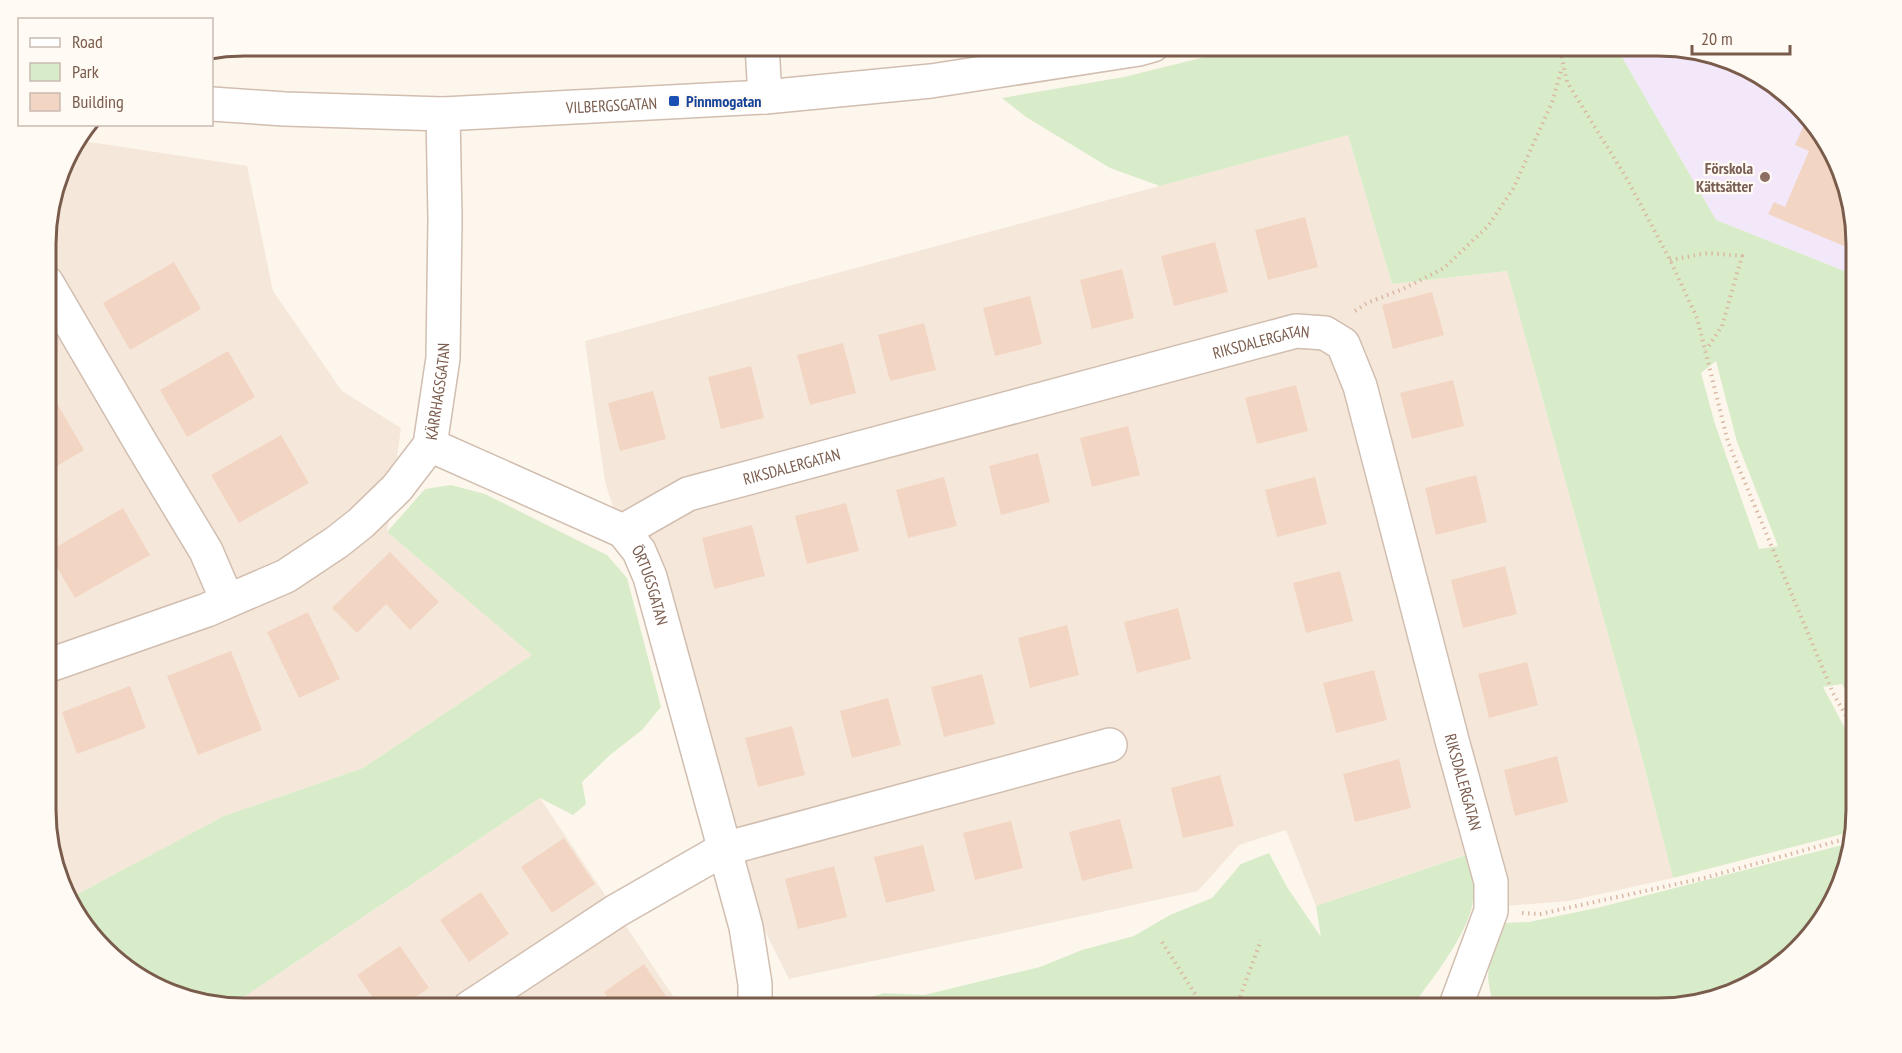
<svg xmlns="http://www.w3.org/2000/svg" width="1902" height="1053" font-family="'PT Sans Narrow',sans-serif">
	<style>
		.residential { fill: #f5e8da }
		.education { fill: #f3e8fa }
		.green { fill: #d8ecc9; fill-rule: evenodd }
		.building { fill: #f3d5c3 }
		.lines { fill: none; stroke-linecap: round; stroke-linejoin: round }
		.minor-casing { stroke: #d1beb0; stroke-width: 36 }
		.path { stroke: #d9b8a5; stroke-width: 4; stroke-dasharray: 1.5 4.5; stroke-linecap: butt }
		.minor { stroke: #fff; stroke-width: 33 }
		.transit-dot { fill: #1a4fb4; stroke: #fffaf3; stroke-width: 2 }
		.education-dot { fill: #8d6e63; stroke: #fffaf3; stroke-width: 2 }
		.labels { text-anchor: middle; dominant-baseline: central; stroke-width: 4.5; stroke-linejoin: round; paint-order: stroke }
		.transit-label { font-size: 16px; font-weight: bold; fill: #164399; stroke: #fffaf3; text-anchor: start }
		.street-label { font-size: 16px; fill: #7a5c4d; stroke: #fffaf3 }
		.education-label { font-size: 16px; font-weight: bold; fill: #785e54; stroke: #fffaf3; text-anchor: end }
		.rim { fill: none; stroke: #7a5c4d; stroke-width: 3 }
	</style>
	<rect width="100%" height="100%" fill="#fdf6ec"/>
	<path class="residential" d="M 1348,135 L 1392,284 L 1507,271 L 1638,742 L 1673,878 L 1569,901 L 1505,906 L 1473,900 L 1468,854 L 1316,906 L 1286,830 L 1239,845 L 1198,891 L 789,979 L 724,849 L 605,482 L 585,341 Z
		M 77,140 L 247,166 L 273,291 L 342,391 L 401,428 L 387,532 L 532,655 L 363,768 L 224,816 L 70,898 L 47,835 L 47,218 L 66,156 Z
		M 540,798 L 681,1008 L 244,1008 L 232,1005 Z"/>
	<path class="education" d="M 1615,45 L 1658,45 L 1757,71 L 1824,134 L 1857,231 L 1857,276 L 1716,220 Z"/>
	<path class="green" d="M 1253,45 L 1615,45 L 1716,220 L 1857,276 L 1857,712 L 1842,684 L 1823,687 L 1857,751 L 1857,822 L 1854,831 L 1673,878 L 1638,742 L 1507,271 L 1392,284 L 1348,135 L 1160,186 L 1110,168 L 1026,117 L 1002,98 L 1124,77 ZM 1716,361 L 1737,442 L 1778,546 L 1759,549 L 1715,424 L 1701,373 Z
		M 451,485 L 485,494 L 607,555 L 627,578 L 661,707 L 642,730 L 610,755 L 582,782 L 586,804 L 573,815 L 540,798 L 232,1005 L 145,982 L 79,920 L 70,898 L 224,816 L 363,768 L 532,655 L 387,532 L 425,489 Z
		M 1850,843 L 1831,908 L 1768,975 L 1671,1008 L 1493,1008 L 1488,978 L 1489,958 L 1504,923 L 1529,922 L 1601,907 Z
		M 1269,853 L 1287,887 L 1321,937 L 1316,906 L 1469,854 C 1470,868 1475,886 1473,900 C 1469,934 1431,980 1411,1008 L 834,1008 L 884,993 L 924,995 L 1040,967 L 1082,950 L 1134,936 L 1170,915 L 1212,898 L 1241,864 Z"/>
	<path class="building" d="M 314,45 L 350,45 L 350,49 L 314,47 Z
		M 364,45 L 461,45 L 461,51 L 364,50 Z
		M 474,45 L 566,45 L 566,47 L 474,50 Z
		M 1807,118 L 1824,134 L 1857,231 L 1857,237 L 1851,249 L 1768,214 L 1774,202 L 1785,207 L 1809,151 L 1795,145 Z
		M 1305,217 L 1318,267 L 1268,280 L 1255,230 Z
		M 1215,242 L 1228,292 L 1174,306 L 1161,256 Z
		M 174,262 L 201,309 L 130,350 L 103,303 Z
		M 1122,269 L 1134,318 L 1092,329 L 1080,280 Z
		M 1432,292 L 1444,335 L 1393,349 L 1382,305 Z
		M 1030,296 L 1042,344 L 995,356 L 983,308 Z
		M 924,323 L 936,370 L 890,381 L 878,335 Z
		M 843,343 L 856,393 L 810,405 L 797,355 Z
		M 228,351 L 255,397 L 187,437 L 160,390 Z
		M 751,366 L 764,418 L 721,429 L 708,377 Z
		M 1453,380 L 1464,426 L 1412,439 L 1400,393 Z
		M 1296,385 L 1308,431 L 1257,444 L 1245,398 Z
		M 653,391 L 666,439 L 620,451 L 608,403 Z
		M 57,403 L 84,450 L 47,472 L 47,409 Z
		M 1128,426 L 1140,475 L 1092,487 L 1080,438 Z
		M 281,435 L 309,483 L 239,523 L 211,475 Z
		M 1038,453 L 1050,502 L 1001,515 L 989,466 Z
		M 1476,475 L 1487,522 L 1436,535 L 1425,488 Z
		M 944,477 L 957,526 L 908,538 L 896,490 Z
		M 1315,477 L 1327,524 L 1277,537 L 1265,490 Z
		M 846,503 L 859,551 L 807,564 L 795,516 Z
		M 123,508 L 150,555 L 75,598 L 48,552 Z
		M 752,525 L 765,576 L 714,589 L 702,538 Z
		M 390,552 L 439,602 L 410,630 L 386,604 L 357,633 L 332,608 Z
		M 1505,566 L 1517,614 L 1463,628 L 1451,580 Z
		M 1340,571 L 1353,621 L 1306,633 L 1293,583 Z
		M 1178,608 L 1191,659 L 1137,673 L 1124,622 Z
		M 308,612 L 340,679 L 299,698 L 267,632 Z
		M 1067,625 L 1079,675 L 1030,688 L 1018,638 Z
		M 231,651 L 262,730 L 198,755 L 167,676 Z
		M 1527,662 L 1538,705 L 1489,718 L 1478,674 Z
		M 1374,670 L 1387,720 L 1336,733 L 1323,683 Z
		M 982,674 L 995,724 L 944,737 L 931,687 Z
		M 130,686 L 146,728 L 77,754 L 62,712 Z
		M 888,698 L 901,745 L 852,758 L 840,711 Z
		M 792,726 L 805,775 L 758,787 L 745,738 Z
		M 1557,756 L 1568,802 L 1515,816 L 1504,770 Z
		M 1399,759 L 1411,808 L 1355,822 L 1343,774 Z
		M 1220,775 L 1234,826 L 1183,838 L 1171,788 Z
		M 1120,819 L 1133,868 L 1082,881 L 1069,832 Z
		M 1011,821 L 1023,868 L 975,880 L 963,833 Z
		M 564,838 L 595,884 L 552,913 L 521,867 Z
		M 923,845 L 935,891 L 886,903 L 874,857 Z
		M 834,866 L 847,917 L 798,929 L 785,879 Z
		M 481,892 L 509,934 L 469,962 L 440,920 Z
		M 400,946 L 429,988 L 400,1008 L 380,1008 L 357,975 Z
		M 644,964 L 674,1008 L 615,1008 L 604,992 Z
		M 318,1000 L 323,1008 L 307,1008 Z"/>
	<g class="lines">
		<g class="minor-casing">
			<g id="minor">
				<path d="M 762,45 L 765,97"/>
				<path id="s1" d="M 212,104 L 285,109 L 443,114 L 765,97 L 931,81 L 1139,49 L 1153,45"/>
				<path d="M 47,283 L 142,445 L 206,551 L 227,600"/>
				<path id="s2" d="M 430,445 L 623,531 L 639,551 L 650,577 L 746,927 L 755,984 L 755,1008"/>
				<path id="s3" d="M 623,531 L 688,494 L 1296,331 L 1325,333 L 1343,344 L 1360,386 L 1453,744 L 1491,882 L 1491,911 L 1455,1008"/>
				<path id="s4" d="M 47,666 L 207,610 L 286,576 L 337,542 L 361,523 L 397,488 L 430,445 L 443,358 L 445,219 L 443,114"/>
				<path d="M 469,1008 L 616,911 L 724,849 L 1110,745"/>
			</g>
		</g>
		<path class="path" d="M 1559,45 L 1567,82 L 1627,179 L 1670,260 L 1697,318 L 1728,442 L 1833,693 L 1857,735
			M 1670,260 L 1708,253 L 1742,256 L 1722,326 L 1706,350
			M 1355,311 L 1367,303 L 1403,289 L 1444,268 L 1488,226 L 1513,189 L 1553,100 L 1562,67
			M 1522,913 L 1540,914 L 1704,878 L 1852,837
			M 1162,942 L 1204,1008
			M 1236,1008 L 1261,940"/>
		<use href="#minor" class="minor"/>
	</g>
	<rect class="transit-dot" x="668" y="95" width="12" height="12" rx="3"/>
	<circle class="education-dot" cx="1765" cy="177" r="6"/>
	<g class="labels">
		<g class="transit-label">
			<text x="686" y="101">Pinnmogatan</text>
		</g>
		<g class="street-label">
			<text stroke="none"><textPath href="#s1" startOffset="400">VILBERGSGATAN</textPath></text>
			<text stroke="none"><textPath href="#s3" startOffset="668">RIKSDALERGATAN</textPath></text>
			<text stroke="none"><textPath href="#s4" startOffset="506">KÄRRHAGSGATAN</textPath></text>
			<text stroke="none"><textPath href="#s3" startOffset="182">RIKSDALERGATAN</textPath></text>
			<text stroke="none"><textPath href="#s2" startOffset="273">ÖRTUGSGATAN</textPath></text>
			<text stroke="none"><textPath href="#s3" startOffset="1209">RIKSDALERGATAN</textPath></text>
		</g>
		<g class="education-label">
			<text x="1753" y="168">Förskola<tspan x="1753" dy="18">Kättsätter</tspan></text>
		</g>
	</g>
	<path d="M0 0H1902V1053H0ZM244 56H1658A188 188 0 0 1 1846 244V810A188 188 0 0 1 1658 998H244A188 188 0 0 1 56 810V244A188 188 0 0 1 244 56Z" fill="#fffaf3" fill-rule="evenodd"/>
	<path class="rim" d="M244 56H1658A188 188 0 0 1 1846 244V810A188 188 0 0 1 1658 998H244A188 188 0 0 1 56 810V244A188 188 0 0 1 244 56Z"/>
	<rect x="18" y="18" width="195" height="108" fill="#fffaf3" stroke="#cabbb1" stroke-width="1.5"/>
	<rect x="30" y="38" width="30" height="9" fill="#ffffff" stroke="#cabbb1" stroke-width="1.5"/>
	<text x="72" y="48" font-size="18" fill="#7a5c4d">Road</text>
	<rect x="30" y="63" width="30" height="18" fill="#d8ecc9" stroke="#cabbb1" stroke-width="1.5"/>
	<text x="72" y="78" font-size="18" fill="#7a5c4d">Park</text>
	<rect x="30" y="93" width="30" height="18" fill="#f3d5c3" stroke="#cabbb1" stroke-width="1.5"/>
	<text x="72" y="108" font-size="18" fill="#7a5c4d">Building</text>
	<path d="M1692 45v9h98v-9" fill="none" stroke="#7a5c4d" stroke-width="3"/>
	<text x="1701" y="45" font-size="18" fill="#7a5c4d" stroke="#fffaf3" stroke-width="4.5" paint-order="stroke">20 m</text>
</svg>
